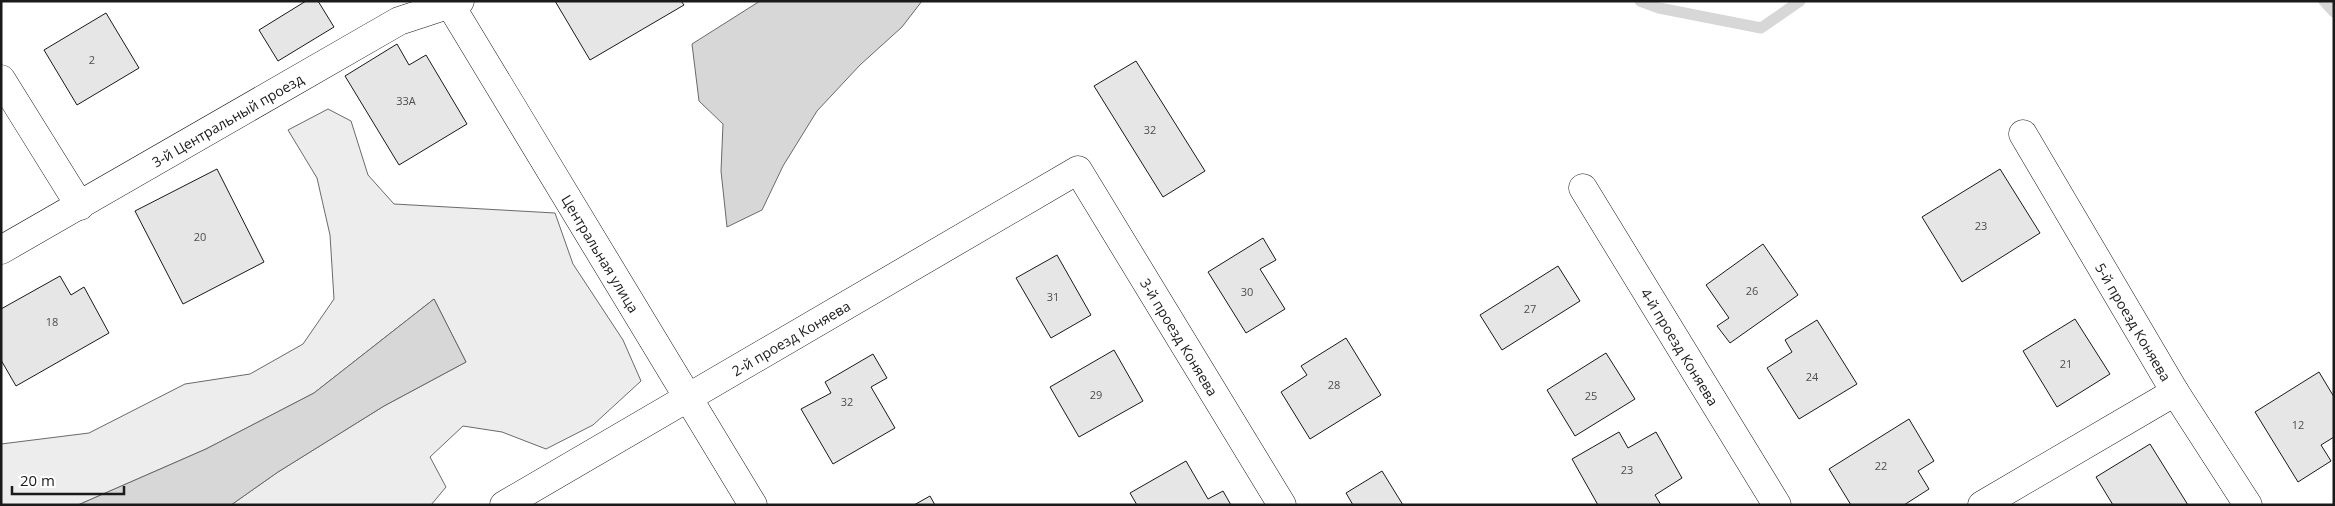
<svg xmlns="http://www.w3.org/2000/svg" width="2335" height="506" font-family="'Open Sans',sans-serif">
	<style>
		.built { fill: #ededed; stroke: #6a6a6a }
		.water { fill: #d7d7d7; stroke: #6a6a6a }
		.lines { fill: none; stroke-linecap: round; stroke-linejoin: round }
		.stream { stroke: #d7d7d7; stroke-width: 11 }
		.building { fill: #e6e6e6; stroke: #1a1a1a }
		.minor-casing { stroke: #1a1a1a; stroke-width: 29 }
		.tertiary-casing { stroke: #1a1a1a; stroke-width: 29 }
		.minor { stroke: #fff; stroke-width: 28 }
		.tertiary { stroke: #fff; stroke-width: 28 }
		.labels { text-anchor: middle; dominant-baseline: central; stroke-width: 4; stroke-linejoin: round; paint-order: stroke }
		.number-label { font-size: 11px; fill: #4d4d4d }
		.street-label { font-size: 14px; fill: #1a1a1a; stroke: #fff }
	</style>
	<rect width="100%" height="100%" fill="#fff"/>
	<path class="built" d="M 328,109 L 351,121 L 368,175 L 394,204 L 555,213 L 573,264 L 623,340 L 641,381 L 593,425 L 546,449 L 502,432 L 463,426 L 430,457 L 446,487 L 431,505 L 231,505 L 278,472 L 384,406 L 466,362 L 434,299 L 314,393 L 206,449 L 78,505 L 1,505 L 1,444 L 89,433 L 185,384 L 250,374 L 303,344 L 334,299 L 330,235 L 317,178 L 288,130 Z"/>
	<path class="water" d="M 760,1 L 922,1 L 902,27 L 860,65 L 817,111 L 783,166 L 762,210 L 727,227 L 721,171 L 723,124 L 699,101 L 692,44 Z
		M 434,299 L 466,362 L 384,406 L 278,472 L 231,505 L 78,505 L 206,449 L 314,393 Z"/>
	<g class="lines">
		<path class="stream" d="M 1640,1 L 1659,8 L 1761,28 L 1800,1
			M 2324,1 L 2334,12"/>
	</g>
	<path class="building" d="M 306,1 L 318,1 L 334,27 L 278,61 L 259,30 Z
		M 555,1 L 681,1 L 684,5 L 590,60 Z
		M 106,13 L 139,68 L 77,105 L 44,50 Z
		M 397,44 L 409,65 L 426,55 L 467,124 L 399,165 L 345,76 Z
		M 1136,61 L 1205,171 L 1163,197 L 1094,86 Z
		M 217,169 L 264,262 L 183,304 L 135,211 Z
		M 2000,169 L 2040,233 L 1962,282 L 1922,217 Z
		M 1263,238 L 1276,260 L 1260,269 L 1285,309 L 1246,333 L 1208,272 Z
		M 1763,244 L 1798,295 L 1730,343 L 1717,326 L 1729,318 L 1706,285 Z
		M 1057,255 L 1091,315 L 1051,338 L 1016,278 Z
		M 1558,266 L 1580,301 L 1502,350 L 1480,315 Z
		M 60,276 L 71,295 L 84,287 L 109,333 L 16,386 L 1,360 L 1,309 Z
		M 2075,319 L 2110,374 L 2057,407 L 2023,351 Z
		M 1817,320 L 1857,384 L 1799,419 L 1767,368 L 1792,352 L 1785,340 Z
		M 1346,338 L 1381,395 L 1310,439 L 1281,392 L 1307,375 L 1301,366 Z
		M 1114,350 L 1143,401 L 1079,437 L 1050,387 Z
		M 1606,353 L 1635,399 L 1575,436 L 1547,390 Z
		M 873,354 L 887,378 L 871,387 L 895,428 L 833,464 L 801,409 L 831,393 L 825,382 Z
		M 2319,372 L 2334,397 L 2334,437 L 2321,445 L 2331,461 L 2298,482 L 2255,412 Z
		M 1909,419 L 1934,461 L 1918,471 L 1929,489 L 1904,505 L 1851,505 L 1829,469 Z
		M 1619,432 L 1628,448 L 1656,432 L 1682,478 L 1655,495 L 1661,505 L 1598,505 L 1572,459 Z
		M 2150,444 L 2188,505 L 2113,505 L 2096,477 Z
		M 1186,461 L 1208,499 L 1223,491 L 1231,505 L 1137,505 L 1130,493 Z
		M 1382,471 L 1403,505 L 1353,505 L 1346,493 Z
		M 930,496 L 935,505 L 914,505 Z"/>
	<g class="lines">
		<g class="minor-casing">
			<g id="minor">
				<path d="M 1,79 L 80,206"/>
				<path id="s1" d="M 2023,134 L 2175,392 L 2248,505"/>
				<path id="s2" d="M 1583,188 L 1777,505"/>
				<path id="s3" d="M 1,250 L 399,21 L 460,1"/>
				<path id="s4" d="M 504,505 L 1078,170 L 1282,505"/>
				<path d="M 1982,505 L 2175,392"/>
			</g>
		</g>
		<g class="tertiary-casing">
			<g id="tertiary">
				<path id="s5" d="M 448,1 L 753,505"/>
			</g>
		</g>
		<use href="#minor" class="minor"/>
		<use href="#tertiary" class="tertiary"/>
	</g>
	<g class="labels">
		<g class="number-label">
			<text x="92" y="59">2</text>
			<text x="406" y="100">33А</text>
			<text x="1150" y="129">32</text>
			<text x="1981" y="225">23</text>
			<text x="200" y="236">20</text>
			<text x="1752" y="290">26</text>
			<text x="1247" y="291">30</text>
			<text x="1053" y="296">31</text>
			<text x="1530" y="308">27</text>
			<text x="52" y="321">18</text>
			<text x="2066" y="363">21</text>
			<text x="1812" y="376">24</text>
			<text x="1334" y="384">28</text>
			<text x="1096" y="394">29</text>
			<text x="1591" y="395">25</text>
			<text x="847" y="401">32</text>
			<text x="2298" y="424">12</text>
			<text x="1881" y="465">22</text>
			<text x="1627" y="469">23</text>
		</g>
		<g class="street-label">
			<text stroke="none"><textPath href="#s3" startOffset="261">3-й Центральный проезд</textPath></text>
			<text stroke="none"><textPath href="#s5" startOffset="295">Центральная улица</textPath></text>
			<text stroke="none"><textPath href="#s1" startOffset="218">5-й проезд Коняева</textPath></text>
			<text stroke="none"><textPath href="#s4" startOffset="332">2-й проезд Коняева</textPath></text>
			<text stroke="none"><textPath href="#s4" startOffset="860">3-й проезд Коняева</textPath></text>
			<text stroke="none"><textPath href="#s2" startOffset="186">4-й проезд Коняева</textPath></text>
		</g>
	</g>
	<rect width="2335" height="506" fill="none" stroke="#1a1a1a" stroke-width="5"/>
	<path d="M12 486v8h112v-8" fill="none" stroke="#1a1a1a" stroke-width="2.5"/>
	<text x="20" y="486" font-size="15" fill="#1a1a1a" stroke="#ffffff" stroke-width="4" paint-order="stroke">20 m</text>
</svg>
